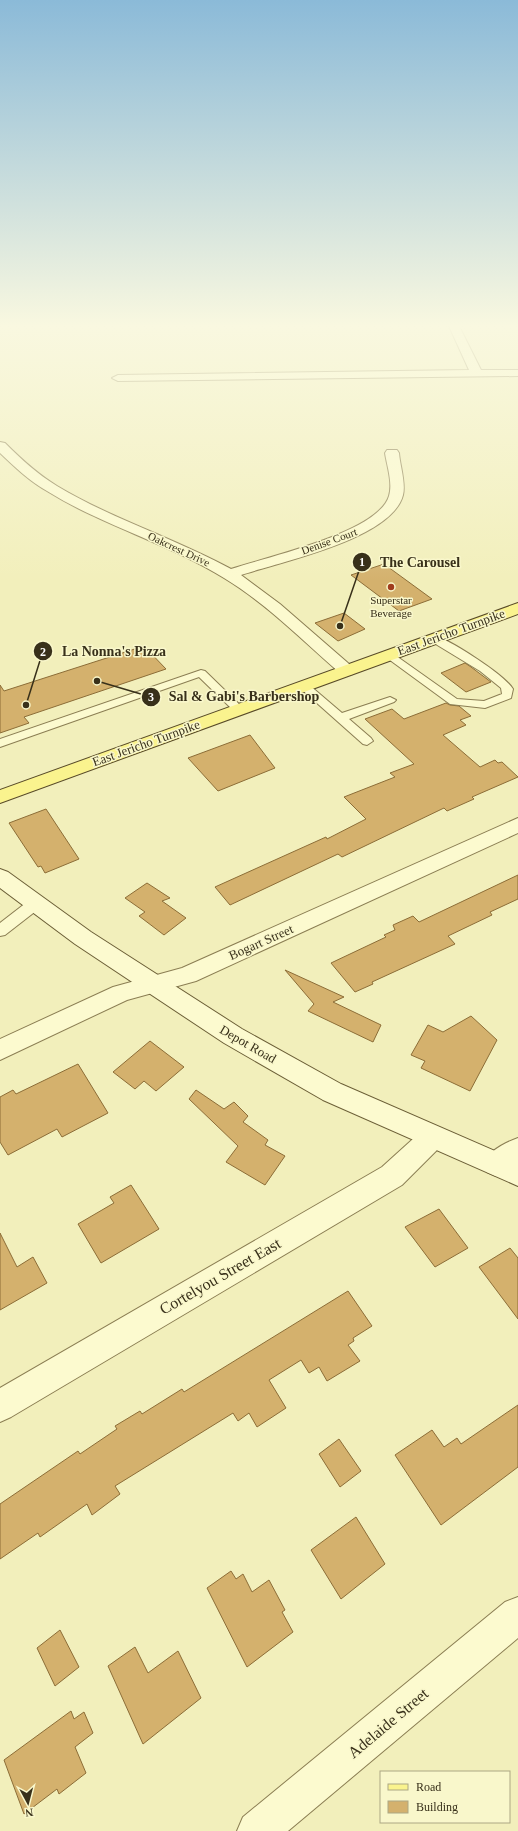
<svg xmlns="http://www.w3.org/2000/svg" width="518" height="1831" font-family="'Times New Roman',serif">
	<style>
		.building { fill: #d4b16d; stroke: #8c6d37 }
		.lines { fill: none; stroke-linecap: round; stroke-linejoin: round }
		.lane-casing { stroke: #8b7e53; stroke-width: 2 }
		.street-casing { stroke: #8b7e53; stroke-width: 2 }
		.secondary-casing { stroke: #6c5f37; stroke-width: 2 }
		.primary-casing { stroke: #584a28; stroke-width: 2 }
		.lane { fill: #fcfacf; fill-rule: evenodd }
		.street { fill: #fcfacf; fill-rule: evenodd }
		.secondary { fill: #fcfacf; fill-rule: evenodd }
		.primary { fill: #faf38e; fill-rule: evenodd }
		.poi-dot { fill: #a03c1d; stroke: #f9f7cb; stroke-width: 1.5 }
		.labels { text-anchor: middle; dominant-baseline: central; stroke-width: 3; stroke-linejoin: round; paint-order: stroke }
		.far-street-label { font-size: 11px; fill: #38301a; stroke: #f9f7cb }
		.far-poi-label { font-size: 11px; fill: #38301a; stroke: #f9f7cb }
		.street-label { font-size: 13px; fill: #38301a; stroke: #f9f7cb }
		.near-street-label { font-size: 16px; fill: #38301a; stroke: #f9f7cb }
		.leader { fill: none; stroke: #38301a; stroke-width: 1.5 }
		.callout-dot { fill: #38301a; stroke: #f9f7cb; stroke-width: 1.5 }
		.mark-label { font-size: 12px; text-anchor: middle; font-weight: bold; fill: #fff }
		.callout-label { font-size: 14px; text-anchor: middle; font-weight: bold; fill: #38301a; stroke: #f9f7cb; stroke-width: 3; stroke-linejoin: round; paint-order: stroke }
	</style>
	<rect width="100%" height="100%" fill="#f2efbb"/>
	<path class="building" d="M 384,564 L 432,599 L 399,611 L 351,575 Z
		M 344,613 L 365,629 L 338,641 L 315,623 Z
		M 144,646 L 166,669 L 24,717 L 29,723 L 0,733 L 0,685 L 4,691 Z
		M 465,663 L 471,667 L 491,682 L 466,692 L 441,673 Z
		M 446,703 L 450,705 L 459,706 L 471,716 L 460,720 L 466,725 L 443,735 L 480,767 L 495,760 L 498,763 L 502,762 L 518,777 L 472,797 L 474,799 L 447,811 L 444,808 L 342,857 L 338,854 L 230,905 L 215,887 L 326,837 L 327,839 L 366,819 L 344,797 L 395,777 L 390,773 L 414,764 L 365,719 L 392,709 L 404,719 Z
		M 250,735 L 275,768 L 218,791 L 188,758 Z
		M 46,809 L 79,859 L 45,873 L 41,866 L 38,867 L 9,823 Z
		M 518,875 L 518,899 L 490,912 L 492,915 L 448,936 L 455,944 L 372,982 L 373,984 L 355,992 L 331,963 L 386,937 L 384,935 L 395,930 L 393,925 L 413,916 L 419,922 Z
		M 147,883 L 170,898 L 162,901 L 186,918 L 164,935 L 139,916 L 145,912 L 125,898 Z
		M 285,970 L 344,997 L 333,1002 L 381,1025 L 373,1042 L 308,1011 L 314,1004 Z
		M 471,1016 L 497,1040 L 470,1091 L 421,1068 L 425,1061 L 411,1055 L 428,1025 L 443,1032 Z
		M 150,1041 L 184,1067 L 156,1091 L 144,1081 L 135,1089 L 113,1072 Z
		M 78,1064 L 108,1113 L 62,1137 L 57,1129 L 8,1155 L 0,1142 L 0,1097 L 13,1090 L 16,1094 Z
		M 196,1090 L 224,1109 L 234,1102 L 248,1116 L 243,1122 L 268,1140 L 265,1145 L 285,1156 L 265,1185 L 226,1162 L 238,1146 L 189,1099 Z
		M 131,1185 L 159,1229 L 101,1263 L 78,1224 L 114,1203 L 110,1197 Z
		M 439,1209 L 468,1248 L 435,1267 L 405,1227 Z
		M 0,1233 L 17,1267 L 33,1257 L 47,1283 L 0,1310 Z
		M 510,1248 L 518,1258 L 518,1319 L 479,1267 Z
		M 348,1291 L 372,1326 L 353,1338 L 354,1341 L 348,1345 L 360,1361 L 327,1381 L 319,1367 L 309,1373 L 301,1360 L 269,1380 L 286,1408 L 257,1427 L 249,1413 L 238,1421 L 233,1413 L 115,1486 L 120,1494 L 92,1515 L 87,1504 L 40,1537 L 38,1533 L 0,1559 L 0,1504 L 78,1451 L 80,1454 L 117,1429 L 115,1426 L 140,1411 L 142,1414 L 182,1389 L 184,1392 Z
		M 518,1405 L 518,1467 L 441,1525 L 395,1455 L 432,1430 L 444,1447 L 457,1438 L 461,1444 Z
		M 339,1439 L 361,1471 L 340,1487 L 319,1454 Z
		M 356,1517 L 385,1564 L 341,1599 L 311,1550 Z
		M 231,1571 L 236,1579 L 243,1574 L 252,1592 L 269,1580 L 285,1610 L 282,1612 L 293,1632 L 247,1667 L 207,1588 Z
		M 60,1630 L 79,1667 L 55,1686 L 37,1648 Z
		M 135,1647 L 148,1673 L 178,1651 L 201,1698 L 143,1744 L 108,1666 Z
		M 71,1711 L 74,1719 L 84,1712 L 93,1733 L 75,1747 L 86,1773 L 59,1794 L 57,1789 L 24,1814 L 4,1760 Z"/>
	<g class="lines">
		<g class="lane-casing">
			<path id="lane" d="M 433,635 C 449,639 505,675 513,689 L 511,698 L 485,708 L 450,704 L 383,655 L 384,653 L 392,653 L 457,699 L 484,701 L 502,694 L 501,688 L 480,671 L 429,640 L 428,638 Z
				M 201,670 L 205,671 L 242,707 L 244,709 L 242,711 L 234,711 L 199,677 L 0,747 L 0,739 Z
				M 304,683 L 308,684 L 342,713 L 390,697 L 396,700 L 394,702 L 349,719 L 371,738 L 373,741 L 367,745 L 363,744 L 300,688 L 298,686 L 300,684 Z
				M 36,898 L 41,899 L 43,903 L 41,907 L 5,935 L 0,936 L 0,923 L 31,899 Z"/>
		</g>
		<g class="street-casing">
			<path id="street" d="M 449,326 L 459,326 L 481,370 L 518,370 L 518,376 L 118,381 L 112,378 L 118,375 L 469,370 Z
				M 0,442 L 5,443 C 21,459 37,474 57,486 C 112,519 174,538 231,569 C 266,557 378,533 389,496 C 393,483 387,466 385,453 L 387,450 L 397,450 L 399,453 C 400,466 406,483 403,495 C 392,539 280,562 241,575 L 280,604 L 356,670 L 353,674 L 347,675 L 341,674 C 303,641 267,604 224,578 C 168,543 103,526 47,491 C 29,481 15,467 0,453 Z
				M 518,818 L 518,833 L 196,981 L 127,1000 L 0,1060 L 0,1039 L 113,987 L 182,968 Z
				M 433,1126 L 442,1129 L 446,1137 L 442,1145 L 402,1185 L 11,1417 L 0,1422 L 0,1388 L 382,1167 L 424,1129 Z
				M 518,1138 L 518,1164 L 496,1176 L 487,1172 L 483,1164 C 489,1151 504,1143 518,1138 Z
				M 518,1597 L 518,1638 L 288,1831 L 237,1831 L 243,1817 L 505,1602 Z"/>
		</g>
		<g class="secondary-casing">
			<path id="secondary" d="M 0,869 L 8,872 L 91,932 L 242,1029 L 341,1084 L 518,1161 L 518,1186 L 323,1100 L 224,1043 L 75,944 L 0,888 Z"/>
		</g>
		<g class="primary-casing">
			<path id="primary" d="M 518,603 L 518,614 L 0,803 L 0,790 Z"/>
		</g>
		<use href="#lane" class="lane"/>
		<use href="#street" class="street"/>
		<use href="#secondary" class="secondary"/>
		<use href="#primary" class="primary"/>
	</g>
	<linearGradient id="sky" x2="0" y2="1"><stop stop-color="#8bbad8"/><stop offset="0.56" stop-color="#f9f8e0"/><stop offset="1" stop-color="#f9f8e0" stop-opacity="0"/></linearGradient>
	<rect width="518" height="582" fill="url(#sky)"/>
	<circle class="poi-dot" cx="391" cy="587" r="4"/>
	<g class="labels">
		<g class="far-street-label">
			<text transform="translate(329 541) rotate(-20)">Denise Court</text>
			<text transform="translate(179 549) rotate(25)">Oakcrest Drive</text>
		</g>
		<g class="far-poi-label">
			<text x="391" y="600">Superstar<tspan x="391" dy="13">Beverage</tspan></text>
		</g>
		<g class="street-label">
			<text transform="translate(451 632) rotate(-20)">East Jericho Turnpike</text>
			<text transform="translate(146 743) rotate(-20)">East Jericho Turnpike</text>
			<text transform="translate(261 942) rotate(-24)">Bogart Street</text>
			<text transform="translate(248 1044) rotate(30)">Depot Road</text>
		</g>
		<g class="near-street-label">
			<text transform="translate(220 1276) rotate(-30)">Cortelyou Street East</text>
			<text transform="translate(388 1723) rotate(-40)">Adelaide Street</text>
		</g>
	</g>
	<path class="leader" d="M340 626L362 562M26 705L43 651M97 681L151 697"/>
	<g class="callout-dot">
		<circle cx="340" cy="626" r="4"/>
		<circle cx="26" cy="705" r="4"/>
		<circle cx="97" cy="681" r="4"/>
		<circle cx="362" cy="562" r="10"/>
		<circle cx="43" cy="651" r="10"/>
		<circle cx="151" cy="697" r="10"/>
	</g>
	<g class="mark-label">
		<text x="362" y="566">1</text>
		<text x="43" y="656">2</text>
		<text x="151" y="701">3</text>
	</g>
	<g class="callout-label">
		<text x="420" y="567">The Carousel</text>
		<text x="114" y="656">La Nonna's Pizza</text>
		<text x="244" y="701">Sal &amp; Gabi's Barbershop</text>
	</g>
	<rect x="380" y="1771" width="130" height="52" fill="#f9f7cb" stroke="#aca784"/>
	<rect x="388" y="1784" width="20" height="6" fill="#faf38e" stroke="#aca784"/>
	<text x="416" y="1791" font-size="12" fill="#38301a">Road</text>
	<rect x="388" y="1801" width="20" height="12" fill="#d4b16d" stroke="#aca784"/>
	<text x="416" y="1811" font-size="12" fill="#38301a">Building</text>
	<g transform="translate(28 1803) rotate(173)" stroke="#f9f7cb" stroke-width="3" paint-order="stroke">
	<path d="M0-3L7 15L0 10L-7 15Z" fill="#38301a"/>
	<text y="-6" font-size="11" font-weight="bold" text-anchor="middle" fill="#38301a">N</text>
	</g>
</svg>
